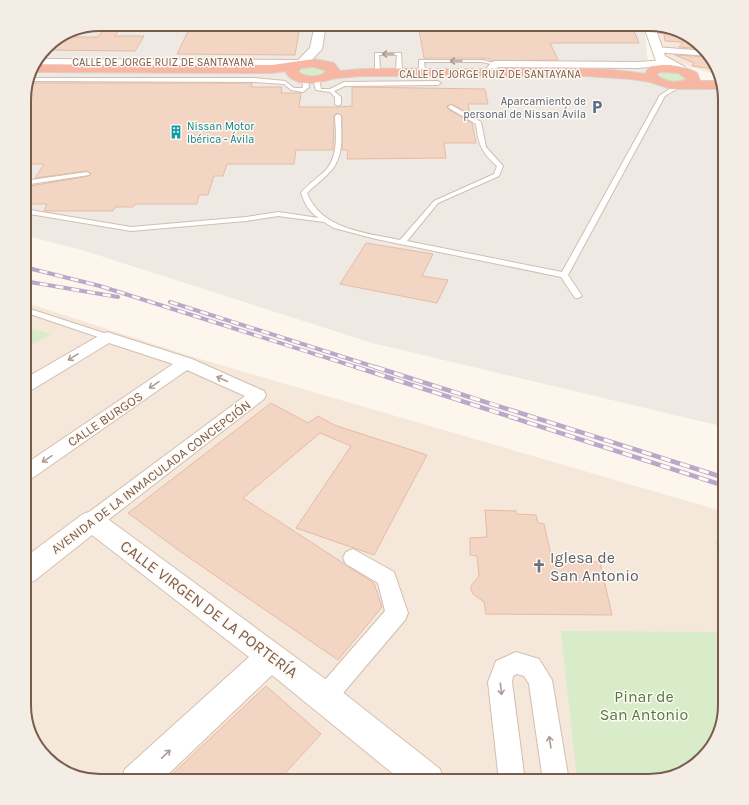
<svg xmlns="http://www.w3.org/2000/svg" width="749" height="805" font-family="Karla,sans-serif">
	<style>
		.residential { fill: #f5e8da }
		.industrial { fill: #efe9e4 }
		.green { fill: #d8ecc9 }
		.building { fill: #f3d5c3; stroke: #e6bba3 }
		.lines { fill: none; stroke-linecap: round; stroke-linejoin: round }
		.lane-casing { stroke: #d1beb0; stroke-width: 2 }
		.street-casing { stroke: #d1beb0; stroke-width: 2 }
		.secondary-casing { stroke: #d6c0b0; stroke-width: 2 }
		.highway-casing { stroke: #dad1cd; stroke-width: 2 }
		.lane { fill: #fff; fill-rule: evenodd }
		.street { fill: #fff; fill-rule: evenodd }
		.secondary { fill: #fff; fill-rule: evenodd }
		.highway { fill: #f7b7a3; fill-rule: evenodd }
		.rail-far1-casing { stroke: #b9a8c9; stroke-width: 4 }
		.rail-casing { stroke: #b9a8c9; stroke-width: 4.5 }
		.rail-far1 { stroke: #fffaf3; stroke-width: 2.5; stroke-dasharray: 8; stroke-linecap: butt }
		.rail { stroke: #fffaf3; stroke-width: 3; stroke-dasharray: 10; stroke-linecap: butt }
		.oneway { stroke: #af9d94 }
		.labels { text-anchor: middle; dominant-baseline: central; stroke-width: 3; stroke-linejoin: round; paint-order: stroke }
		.far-street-label { font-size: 11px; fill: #7a5c4d; stroke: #fffaf3 }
		.far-service-label { font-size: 11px; fill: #4e5e75; stroke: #fffaf3; text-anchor: end }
		.far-culture-label { font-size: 11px; fill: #0d838f; stroke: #fffaf3; text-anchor: start }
		.street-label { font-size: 13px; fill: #7a5c4d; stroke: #fffaf3 }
		.near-worship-label { font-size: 16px; fill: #5b616d; stroke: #fffaf3; text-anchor: start }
		.near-street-label { font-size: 16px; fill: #7a5c4d; stroke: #fffaf3 }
		.near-park-label { font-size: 16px; fill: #537a41; stroke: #fffaf3 }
		.rim { fill: none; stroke: #7a5c4d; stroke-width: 2 }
	</style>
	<rect width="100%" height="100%" fill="#fdf6ec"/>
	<path class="residential" d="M 654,24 L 683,32 L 709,53 L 717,75 L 664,58 Z
		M 24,302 L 200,359 L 725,512 L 725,706 L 717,739 L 696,765 L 650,781 L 99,781 L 66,773 L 40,752 L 24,706 Z"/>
	<path class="industrial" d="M 100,24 L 644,24 L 648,64 L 654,81 L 677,88 L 722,91 L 725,99 L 725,427 L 372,343 L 85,251 L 24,235 L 24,95 L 32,66 L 50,43 Z"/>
	<path class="green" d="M 312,65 L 327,71 C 320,78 306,78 299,72 L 304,67 Z
		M 664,71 L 678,72 L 687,79 C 680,85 665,83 659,75 Z
		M 24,327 L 51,334 L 24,349 Z
		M 715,541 L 725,544 L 725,582 Z
		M 561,631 L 725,632 L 725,706 L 717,739 L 696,765 L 650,781 L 577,781 Z"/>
	<path class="building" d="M 234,24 L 300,26 L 295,55 L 177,54 L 190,27 L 232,26 Z
		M 418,24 L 631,24 L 639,43 L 550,43 L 558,60 L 491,61 L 490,59 L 482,58 L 424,58 Z
		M 104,29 L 120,29 L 115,36 L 144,36 L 135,51 L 44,50 L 50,43 L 66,37 L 98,37 Z
		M 664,34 L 687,35 L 704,49 L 679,47 L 683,42 L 665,41 Z
		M 675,55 L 711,57 L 715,69 L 692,66 L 694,63 Z
		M 27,83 L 252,83 L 251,87 L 282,87 L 281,93 L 301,93 L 299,107 L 337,107 L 352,106 L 352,87 L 485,89 L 488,104 L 468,104 L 470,114 L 452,104 L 447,106 L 448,109 L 472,123 L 476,143 L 444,143 L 446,158 L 347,159 L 348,150 L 342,150 L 342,116 L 337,113 L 334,116 L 333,150 L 296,150 L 294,164 L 227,164 L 223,176 L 214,176 L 208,195 L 199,195 L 197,204 L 135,204 L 133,207 L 115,207 L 113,211 L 44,211 L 47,204 L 24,204 L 24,194 L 30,186 L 89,176 L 91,174 L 87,171 L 35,178 L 44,164 L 24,164 L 24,95 Z
		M 366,243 L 433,254 L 422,276 L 448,280 L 437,303 L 340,284 Z
		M 271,403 L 308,423 L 318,416 L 334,425 L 427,455 L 374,555 L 296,528 L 351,446 L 320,433 L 243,498 L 374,583 L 382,607 L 338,660 L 181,552 L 128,513 Z
		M 485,510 L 516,511 L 516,514 L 536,515 L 538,523 L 544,524 L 551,555 L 554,555 L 556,561 L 600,562 L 612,615 L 486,614 L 484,602 L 473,594 L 471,590 L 471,586 L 479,576 L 477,556 L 470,555 L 470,538 L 487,537 Z
		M 266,686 L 321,734 L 278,781 L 165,781 Z"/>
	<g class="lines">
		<g class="lane-casing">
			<path id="lane" d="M 375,53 L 401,53 L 402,69 L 399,71 L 396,69 L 397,55 L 379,55 L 380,69 L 375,70 Z
				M 419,60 L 482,60 L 497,64 L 495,65 L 482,62 L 424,62 L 425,69 L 422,71 L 419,69 Z
				M 305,77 L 308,79 L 309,87 L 303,92 L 291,90 L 284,84 L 254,82 L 28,81 L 28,78 L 254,78 L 285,81 L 294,88 L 302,88 L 303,87 L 302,79 Z
				M 319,77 L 322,79 L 320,83 L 321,89 L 330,89 L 344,82 L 438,81 L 441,83 L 438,85 L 345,86 L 334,91 L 341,97 L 341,104 L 338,106 L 335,104 L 335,97 L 330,92 L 316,90 L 314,83 Z
				M 678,84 L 683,85 L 665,96 L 568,275 L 582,296 L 578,298 L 575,298 L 561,277 L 376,239 L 334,228 L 324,222 L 278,216 L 246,221 L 131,231 L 24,213 L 24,209 L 131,227 L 246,217 L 278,212 L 319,218 C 309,212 305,204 301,193 C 307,185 316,179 324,172 C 339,157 336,136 335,116 L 338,114 L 341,116 C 341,137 345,158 328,174 C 321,181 314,186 307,193 C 321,230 367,233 400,240 L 434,201 L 494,174 L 497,166 C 482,153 478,144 476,124 L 449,108 L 448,107 L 451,105 L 481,122 L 486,147 L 503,166 L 499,176 L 438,203 L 407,241 L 562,272 L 660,95 Z
				M 87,172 L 90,174 L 89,175 L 24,185 L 24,181 Z
				M 24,307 L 110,335 L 111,337 L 107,340 L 104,339 L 24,312 Z"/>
		</g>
		<g class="street-casing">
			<path id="street" d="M 650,27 L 671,29 L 686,34 L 647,32 L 646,30 Z
				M 656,47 L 706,51 L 710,56 L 653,52 L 653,48 Z
				M 37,59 L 314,60 L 319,63 L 314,66 L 33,64 Z
				M 668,60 L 671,61 L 671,65 L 638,68 L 498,67 L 491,72 L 486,69 L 492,62 L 495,61 L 638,62 Z
				M 107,332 L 192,359 L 264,391 L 266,395 L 264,399 L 99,527 L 92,529 L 85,527 L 82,521 L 85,515 L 245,396 L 187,370 L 31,479 L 24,481 L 24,465 L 173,364 L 109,343 L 30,391 L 24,393 L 24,379 L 102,334 Z
				M 353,549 L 394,572 L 408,613 L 405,620 L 333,705 L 325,708 L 317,705 L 313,697 L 317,689 L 385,611 L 378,583 L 346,564 L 343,558 L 346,552 Z
				M 516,652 L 539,659 L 552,680 L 569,781 L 543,781 L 529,684 L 524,676 L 517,674 L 513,676 L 512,682 L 525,781 L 499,781 L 488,682 L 496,661 Z"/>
		</g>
		<g class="secondary-casing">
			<path id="secondary" d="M 315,24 L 326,24 L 322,49 L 305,67 L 297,67 L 295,64 L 297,61 L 310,48 Z
				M 643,24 L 654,24 L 665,56 L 685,67 L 687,70 L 685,73 L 677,73 L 656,61 Z
				M 92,511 L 101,514 L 336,687 L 440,769 L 444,781 L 402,781 L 272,675 L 161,781 L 121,781 L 125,769 L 249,657 L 92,535 L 34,581 L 24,584 L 24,558 L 83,514 Z"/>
		</g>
		<g class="highway-casing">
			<path id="highway" d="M 314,59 L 334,63 L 340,71 C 380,66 421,70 462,69 C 523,69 584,64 645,74 L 649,67 C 666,63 681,65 697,73 L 700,81 L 719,81 L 721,89 L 671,89 L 650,82 L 631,79 L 586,76 L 363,76 C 353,77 342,77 332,79 C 318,83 296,88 286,73 L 286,71 L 272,73 L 30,72 L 33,65 L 272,65 ZM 314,67 L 327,71 C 319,78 308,78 298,72 L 301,68 ZM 663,72 L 678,73 L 687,79 C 677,84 665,82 657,75 L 658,73 Z"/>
		</g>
		<use href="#lane" class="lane"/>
		<use href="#street" class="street"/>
		<use href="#secondary" class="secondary"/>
		<use href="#highway" class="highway"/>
		<g class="rail-far1-casing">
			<path id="rail-far1" d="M 24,267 L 100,286 L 359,368
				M 24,281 L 118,297
				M 170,302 L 378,368"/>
		</g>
		<g class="rail-casing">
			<path id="rail" d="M 356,367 L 725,486
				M 375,367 L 725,478"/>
		</g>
		<use href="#rail-far1" class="rail-far1"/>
		<use href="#rail" class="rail"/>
	</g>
	<defs><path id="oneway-shaft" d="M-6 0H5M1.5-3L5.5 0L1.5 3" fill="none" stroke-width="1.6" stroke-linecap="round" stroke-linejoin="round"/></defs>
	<g class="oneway">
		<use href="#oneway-shaft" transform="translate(388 54) rotate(180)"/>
		<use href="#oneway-shaft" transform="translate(456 61) rotate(-180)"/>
		<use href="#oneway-shaft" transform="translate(73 357) rotate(148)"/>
		<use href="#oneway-shaft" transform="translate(222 379) rotate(-156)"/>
		<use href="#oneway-shaft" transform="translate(154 385) rotate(146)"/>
		<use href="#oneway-shaft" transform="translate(47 459) rotate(146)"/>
		<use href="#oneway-shaft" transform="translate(501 689) rotate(83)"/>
		<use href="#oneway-shaft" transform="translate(550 742) rotate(-99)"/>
		<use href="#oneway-shaft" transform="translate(166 754) rotate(-43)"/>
	</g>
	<defs>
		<g id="parking-bare" transform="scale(1.08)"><path d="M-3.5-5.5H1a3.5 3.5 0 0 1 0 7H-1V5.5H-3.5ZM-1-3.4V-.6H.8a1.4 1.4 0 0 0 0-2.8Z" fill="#5c6f8a" stroke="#fffaf3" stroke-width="2.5" paint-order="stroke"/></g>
		<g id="building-bare" transform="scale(1.08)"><path d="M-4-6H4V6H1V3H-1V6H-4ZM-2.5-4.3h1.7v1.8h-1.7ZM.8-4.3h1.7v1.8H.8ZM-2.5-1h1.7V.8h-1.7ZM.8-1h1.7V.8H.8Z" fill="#0f9aa8" stroke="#fffaf3" stroke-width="2.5" paint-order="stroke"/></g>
		<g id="church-bare" transform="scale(1.08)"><path d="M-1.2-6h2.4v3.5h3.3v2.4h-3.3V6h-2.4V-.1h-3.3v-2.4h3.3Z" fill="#6b7280" stroke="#fffaf3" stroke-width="2.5" paint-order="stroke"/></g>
	</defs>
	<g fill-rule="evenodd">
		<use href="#parking-bare" x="597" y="107"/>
		<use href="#building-bare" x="176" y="132"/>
		<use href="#church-bare" x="539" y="566"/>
	</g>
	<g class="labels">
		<g class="far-street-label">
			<text x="163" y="62">CALLE DE JORGE RUIZ DE SANTAYANA</text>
			<text x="490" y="74">CALLE DE JORGE RUIZ DE SANTAYANA</text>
		</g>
		<g class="far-service-label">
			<text x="586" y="101">Aparcamiento de<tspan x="586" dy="13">personal de Nissan Ávila</tspan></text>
		</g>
		<g class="far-culture-label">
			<text x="187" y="126">Nissan Motor<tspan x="187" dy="13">Ibérica - Ávila</tspan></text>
		</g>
		<g class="street-label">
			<text transform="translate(105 419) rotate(-34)">CALLE BURGOS</text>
			<text transform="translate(151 477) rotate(-37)">AVENIDA DE LA INMACULADA CONCEPCIÓN</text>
		</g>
		<g class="near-worship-label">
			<text x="550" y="557">Iglesa de<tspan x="550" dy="18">San Antonio</tspan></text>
		</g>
		<g class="near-street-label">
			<text transform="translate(209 609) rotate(37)">CALLE VIRGEN DE LA PORTERÍA</text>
		</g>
		<g class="near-park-label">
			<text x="644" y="696">Pinar de<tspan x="644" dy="18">San Antonio</tspan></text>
		</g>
	</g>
	<path d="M0 0H749V805H0ZM100 31H649A69 69 0 0 1 718 100V705A69 69 0 0 1 649 774H100A69 69 0 0 1 31 705V100A69 69 0 0 1 100 31Z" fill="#f4ede6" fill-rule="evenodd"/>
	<path class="rim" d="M100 31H649A69 69 0 0 1 718 100V705A69 69 0 0 1 649 774H100A69 69 0 0 1 31 705V100A69 69 0 0 1 100 31Z"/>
</svg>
